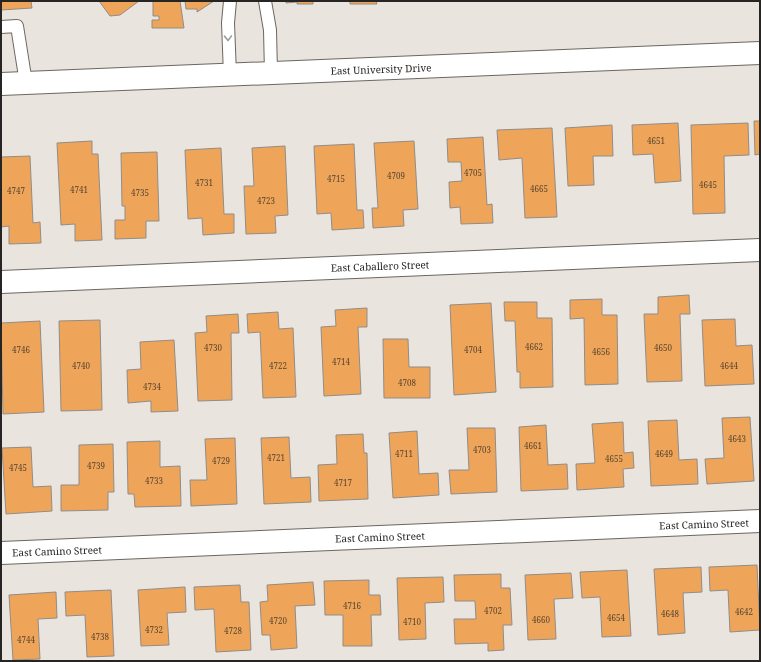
<svg xmlns="http://www.w3.org/2000/svg" width="761" height="662" font-family="'Noto Serif',serif">
	<style>
		.building { fill: #eea559; stroke: #928c87 }
		.lines { fill: none; stroke-linecap: round; stroke-linejoin: round }
		.service-casing { stroke: #6c6661; stroke-width: 14 }
		.minor-casing { stroke: #6c6661; stroke-width: 24 }
		.secondary-casing { stroke: #6c6661; stroke-width: 24 }
		.service { stroke: #fff; stroke-width: 12 }
		.minor { stroke: #fff; stroke-width: 22 }
		.secondary { stroke: #fff; stroke-width: 22 }
		.oneway { stroke: #9e9d9c }
		.labels { text-anchor: middle; dominant-baseline: central; stroke-width: 3; stroke-linejoin: round; paint-order: stroke }
		.number-label { font-size: 8px; fill: #594530 }
		.street-label { font-size: 10px; fill: #272523; stroke: #fff }
	</style>
	<rect width="100%" height="100%" fill="#eae4de"/>
	<path class="building" d="M 1,1 L 31,1 L 32,8 L 1,10 Z
		M 99,1 L 139,1 L 120,15 L 110,16 Z
		M 153,1 L 180,1 L 184,28 L 152,28 L 152,20 L 159,20 L 159,16 L 153,16 Z
		M 185,1 L 214,1 L 197,12 L 197,9 L 186,9 Z
		M 286,1 L 313,1 L 313,4 L 297,4 L 297,2 L 286,3 Z
		M 350,1 L 376,1 L 377,4 L 350,4 Z
		M 754,121 L 760,121 L 760,154 L 755,155 Z
		M 678,123 L 681,181 L 655,183 L 653,154 L 633,155 L 632,125 Z
		M 748,123 L 749,155 L 724,156 L 725,213 L 693,214 L 691,125 Z
		M 612,125 L 613,156 L 593,156 L 594,185 L 568,186 L 565,128 Z
		M 552,128 L 557,217 L 525,218 L 522,158 L 499,160 L 497,130 Z
		M 483,137 L 487,205 L 492,204 L 493,223 L 461,224 L 460,207 L 450,208 L 449,182 L 462,181 L 461,162 L 448,162 L 447,139 Z
		M 92,141 L 92,154 L 98,154 L 102,240 L 75,241 L 75,224 L 61,225 L 57,143 Z
		M 414,141 L 418,209 L 403,210 L 404,226 L 373,228 L 372,208 L 378,208 L 374,143 Z
		M 354,144 L 357,210 L 363,210 L 364,228 L 332,230 L 331,213 L 317,214 L 314,146 Z
		M 285,146 L 288,215 L 275,216 L 276,233 L 246,234 L 244,186 L 254,186 L 252,148 Z
		M 221,148 L 224,214 L 234,214 L 234,233 L 203,235 L 202,218 L 188,219 L 185,150 Z
		M 157,152 L 159,221 L 146,221 L 146,238 L 115,239 L 115,220 L 125,220 L 125,206 L 122,206 L 121,153 Z
		M 30,156 L 33,223 L 40,222 L 41,243 L 9,244 L 9,226 L 1,227 L 1,157 Z
		M 689,295 L 690,314 L 680,314 L 682,381 L 647,382 L 644,314 L 658,314 L 658,297 Z
		M 602,299 L 602,315 L 617,315 L 618,384 L 585,385 L 584,318 L 570,319 L 570,300 Z
		M 504,302 L 537,302 L 537,318 L 552,318 L 553,387 L 520,388 L 520,372 L 517,372 L 515,321 L 505,321 Z
		M 491,303 L 496,392 L 454,395 L 450,305 Z
		M 367,308 L 367,327 L 358,327 L 361,394 L 324,396 L 321,327 L 336,326 L 335,310 Z
		M 278,312 L 279,329 L 293,328 L 296,397 L 263,398 L 260,332 L 248,333 L 247,314 Z
		M 238,314 L 239,333 L 231,333 L 232,400 L 198,401 L 195,333 L 207,332 L 206,316 Z
		M 735,319 L 736,346 L 752,345 L 754,384 L 705,386 L 702,320 Z
		M 100,320 L 102,410 L 61,411 L 59,321 Z
		M 40,321 L 44,412 L 3,414 L 1,323 Z
		M 383,339 L 408,339 L 409,367 L 430,367 L 430,398 L 384,398 Z
		M 174,340 L 178,411 L 151,412 L 151,401 L 128,403 L 127,370 L 141,369 L 140,342 Z
		M 750,417 L 754,481 L 707,484 L 705,459 L 724,458 L 722,418 Z
		M 677,420 L 679,460 L 697,459 L 698,484 L 651,486 L 648,421 Z
		M 623,422 L 624,453 L 633,452 L 634,468 L 623,469 L 624,487 L 577,490 L 576,464 L 595,463 L 592,424 Z
		M 546,425 L 548,465 L 567,464 L 568,489 L 521,491 L 519,427 Z
		M 467,428 L 495,428 L 497,492 L 451,494 L 449,470 L 469,470 Z
		M 417,431 L 419,474 L 438,473 L 439,495 L 393,498 L 389,433 Z
		M 363,434 L 364,453 L 367,453 L 368,499 L 319,501 L 318,465 L 337,464 L 336,435 Z
		M 289,437 L 291,478 L 310,477 L 311,502 L 264,504 L 261,438 Z
		M 235,438 L 237,504 L 191,506 L 190,480 L 207,480 L 205,439 Z
		M 160,441 L 160,467 L 180,466 L 181,506 L 135,507 L 134,494 L 128,494 L 127,442 Z
		M 113,444 L 114,492 L 108,492 L 108,510 L 61,511 L 61,485 L 79,485 L 79,445 Z
		M 31,447 L 33,487 L 51,486 L 52,511 L 6,514 L 2,448 Z
		M 757,565 L 760,630 L 730,632 L 728,590 L 710,591 L 709,567 Z
		M 701,567 L 702,592 L 683,593 L 685,633 L 658,635 L 654,569 Z
		M 627,570 L 631,636 L 602,637 L 600,597 L 582,598 L 580,572 Z
		M 571,573 L 573,598 L 554,599 L 556,639 L 528,640 L 525,575 Z
		M 501,574 L 501,588 L 510,588 L 512,625 L 503,625 L 504,650 L 488,651 L 488,643 L 455,644 L 454,619 L 476,619 L 475,601 L 455,601 L 454,575 Z
		M 443,577 L 444,602 L 425,603 L 426,639 L 399,640 L 397,578 Z
		M 369,580 L 369,595 L 380,595 L 381,615 L 371,615 L 372,646 L 343,646 L 343,615 L 325,615 L 324,581 Z
		M 313,582 L 315,605 L 295,606 L 297,648 L 271,650 L 270,635 L 262,635 L 260,602 L 268,601 L 267,585 Z
		M 240,585 L 241,602 L 249,602 L 251,650 L 216,652 L 214,609 L 195,610 L 194,587 Z
		M 185,587 L 186,612 L 167,613 L 169,645 L 141,646 L 138,590 Z
		M 111,590 L 114,656 L 87,657 L 85,615 L 66,616 L 65,592 Z
		M 56,592 L 57,618 L 38,619 L 40,659 L 13,660 L 9,595 Z"/>
	<g class="lines">
		<g class="service-casing">
			<path id="service" d="M 265,1 L 270,30 L 271,73
				M 1,27 L 17,26 L 26,83
				M 230,75 L 228,23 L 230,1"/>
		</g>
		<g class="minor-casing">
			<path id="minor" d="M 1,282 L 760,250
				M 1,553 L 760,521"/>
		</g>
		<g class="secondary-casing">
			<path id="secondary" d="M 1,84 L 760,53"/>
		</g>
		<use href="#service" class="service"/>
		<use href="#minor" class="minor"/>
		<use href="#secondary" class="secondary"/>
	</g>
	<defs><path id="oneway-chevron" d="M-2-3.5L2.5 0L-2 3.5" fill="none" stroke-width="1.6" stroke-linecap="round" stroke-linejoin="round"/></defs>
	<use class="oneway" href="#oneway-chevron" transform="translate(228 38) rotate(88)"/>
	<g class="labels">
		<g class="number-label">
			<text x="656" y="140">4651</text>
			<text x="473" y="172">4705</text>
			<text x="396" y="175">4709</text>
			<text x="336" y="178">4715</text>
			<text x="204" y="182">4731</text>
			<text x="708" y="184">4645</text>
			<text x="539" y="188">4665</text>
			<text x="79" y="189">4741</text>
			<text x="16" y="190">4747</text>
			<text x="140" y="192">4735</text>
			<text x="266" y="200">4723</text>
			<text x="534" y="346">4662</text>
			<text x="213" y="347">4730</text>
			<text x="663" y="347">4650</text>
			<text x="21" y="349">4746</text>
			<text x="473" y="349">4704</text>
			<text x="601" y="351">4656</text>
			<text x="341" y="361">4714</text>
			<text x="81" y="365">4740</text>
			<text x="278" y="365">4722</text>
			<text x="729" y="365">4644</text>
			<text x="407" y="382">4708</text>
			<text x="152" y="386">4734</text>
			<text x="737" y="438">4643</text>
			<text x="533" y="445">4661</text>
			<text x="482" y="449">4703</text>
			<text x="404" y="453">4711</text>
			<text x="664" y="453">4649</text>
			<text x="276" y="457">4721</text>
			<text x="614" y="458">4655</text>
			<text x="221" y="460">4729</text>
			<text x="96" y="465">4739</text>
			<text x="18" y="467">4745</text>
			<text x="154" y="480">4733</text>
			<text x="343" y="482">4717</text>
			<text x="352" y="605">4716</text>
			<text x="493" y="610">4702</text>
			<text x="744" y="611">4642</text>
			<text x="670" y="613">4648</text>
			<text x="616" y="617">4654</text>
			<text x="541" y="619">4660</text>
			<text x="278" y="620">4720</text>
			<text x="412" y="621">4710</text>
			<text x="154" y="629">4732</text>
			<text x="233" y="630">4728</text>
			<text x="100" y="636">4738</text>
			<text x="26" y="639">4744</text>
		</g>
		<g class="street-label">
			<text transform="translate(381 69) rotate(-2)">East University Drive</text>
			<text transform="translate(380 266) rotate(-2)">East Caballero Street</text>
			<text transform="translate(704 524) rotate(-2)">East Camino Street</text>
			<text transform="translate(380 537) rotate(-2)">East Camino Street</text>
			<text transform="translate(57 551) rotate(-2)">East Camino Street</text>
		</g>
	</g>
	<rect width="761" height="662" fill="none" stroke="#272523" stroke-width="4"/>
</svg>
